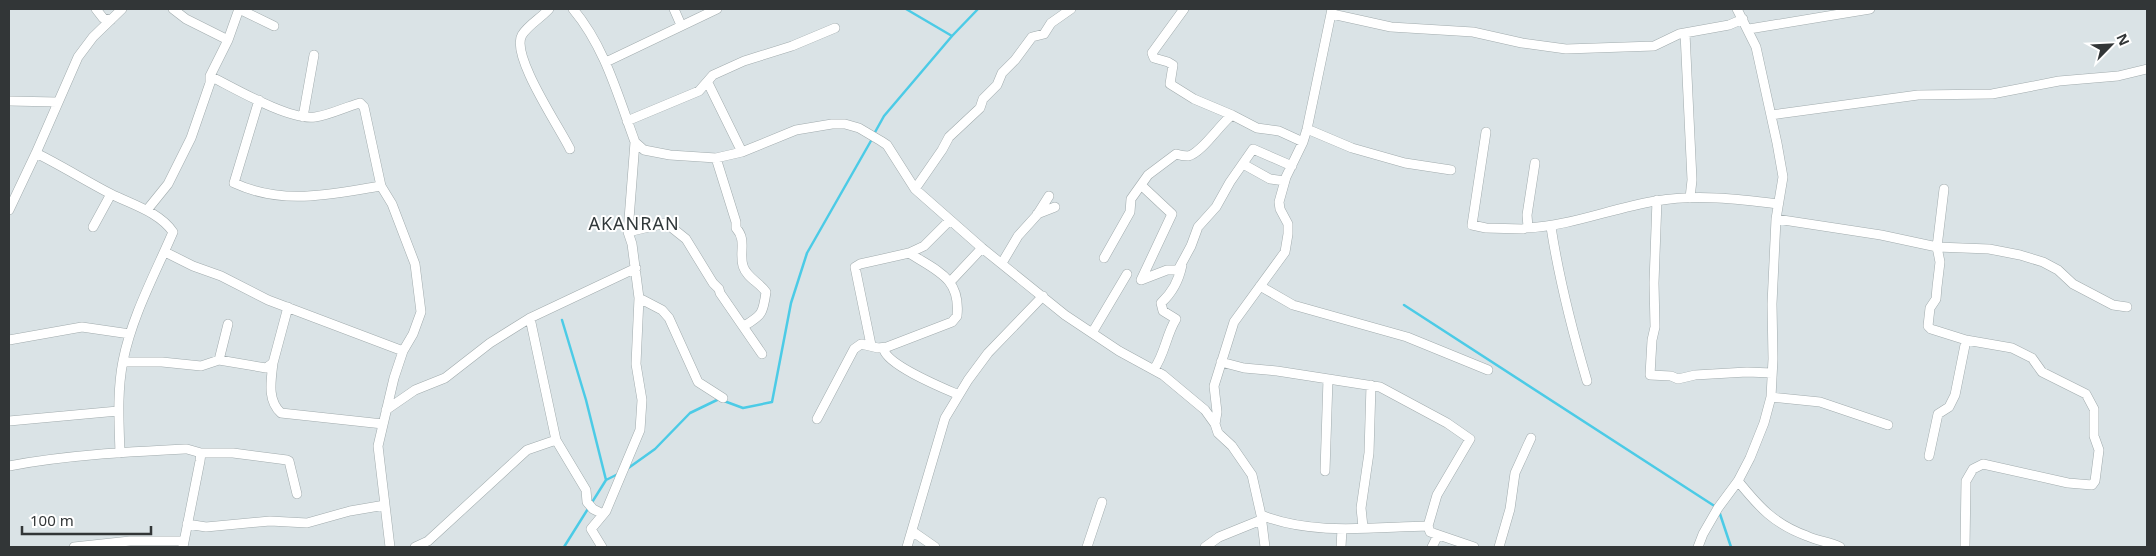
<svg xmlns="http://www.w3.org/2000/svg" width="2156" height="556" font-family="'Noto Sans',sans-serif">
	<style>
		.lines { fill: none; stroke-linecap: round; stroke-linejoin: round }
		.stream { stroke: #4ccbe6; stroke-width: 2.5 }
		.street-casing { stroke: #a1abad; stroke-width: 10 }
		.street { stroke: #fff; stroke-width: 9 }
		.labels { text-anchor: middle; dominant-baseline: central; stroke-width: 4; stroke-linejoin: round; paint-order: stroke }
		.quarter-label { font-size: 18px; letter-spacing: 1px; fill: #30383a; stroke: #fff }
	</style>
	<rect width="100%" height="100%" fill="#dae3e6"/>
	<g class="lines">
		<path class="stream" d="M 906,9 L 952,36
			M 874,134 L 884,116 L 952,36 L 978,9
			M 1404,305 L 1716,507
			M 562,320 L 586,400 L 606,480
			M 724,401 L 743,408 L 772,402 L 791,303 L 807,253 L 872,139
			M 627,469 L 655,449 L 690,413 L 719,399
			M 1719,511 L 1731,547
			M 564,547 L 606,480 L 620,473"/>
		<g class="street-casing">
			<path id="street" d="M 96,9 L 103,18 L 111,20
				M 173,9 L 186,19 L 228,40
				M 239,9 L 274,26
				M 549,9 C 541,18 528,25 522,35 C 510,55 560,128 570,149
				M 573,9 C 605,47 618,96 635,142 L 644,150 L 670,155 L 716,158 L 742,152 L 796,130 L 832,124 L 845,124 L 859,128 L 881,141 L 887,145 L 915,189 L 982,248 L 1065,315 L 1119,351 L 1163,375 L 1205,410 L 1215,424 L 1218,433 L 1232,446 L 1252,475 L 1261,515 L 1265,547
				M 674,9 L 681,25
				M 1184,9 L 1152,53 L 1154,58 L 1168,62 L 1173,65 L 1170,84 L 1194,99 L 1232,115 L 1257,128 L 1279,131 L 1303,142
				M 1332,14 L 1391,27 L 1473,32 L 1522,43 L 1566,49 L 1654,46 L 1679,34 L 1729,25 L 1743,19
				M 1749,29 L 1870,9
				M 1685,33 L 1692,180 L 1690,198
				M 606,62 L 717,9
				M 210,76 C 234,88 290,121 315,117 C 330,115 345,107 360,103 L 364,107 L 381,186 L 392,204 L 415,264 L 421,312 L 413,334 L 403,351 L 394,378 L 378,446 L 390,547
				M 708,83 L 742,152
				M 259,100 L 234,183 C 284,206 330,194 381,186
				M 9,101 L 57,102
				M 1771,115 L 1918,95 L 1992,94 L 2059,81 L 2118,76 L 2147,69
				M 303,117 L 314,55
				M 627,121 L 699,91 L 713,75 L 744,61 L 792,46 L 835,28
				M 1307,129 L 1352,148 L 1405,163 L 1451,170
				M 1486,132 L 1472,225 L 1486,228 L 1523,229 L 1528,227 L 1527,215 L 1535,163
				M 36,153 C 62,166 86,181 111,194 C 133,205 159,212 173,232 C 155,274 132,316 123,361 C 117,391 119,422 120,453
				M 716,158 L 736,222 L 736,228 C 747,240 739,252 743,266 C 747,278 759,282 766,292 C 763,314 762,315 744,326
				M 1243,164 L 1270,179 L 1285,181
				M 915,189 L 942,150 L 949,137 L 980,108 L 983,99 L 997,85 L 1002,73 L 1015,60 L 1032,37 L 1044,34 L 1051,23 L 1071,9
				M 1944,189 L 1937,247 L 1940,262 L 1937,287 L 1936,299 L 1930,308 L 1928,326 L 1931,329 L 1966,340 L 2012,348 L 2032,358 L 2042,372 L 2086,394 L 2094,409 L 2094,436 L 2099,450 L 2095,481 L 2092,485 L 2068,483 L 1983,464 L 1973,469 L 1966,481 L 1965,547
				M 1657,200 L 1654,283 L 1655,327 L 1652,340 L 1650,375 L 1671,376 L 1678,379 L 1695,375 L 1747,372 L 1772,373
				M 9,210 L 36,153 L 78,57 L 93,37 L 122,9
				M 147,210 L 168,184 L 191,138 L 210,83 L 210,76 L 228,40 L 239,9
				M 1037,214 L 1055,207
				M 1776,219 L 1881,235 L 1937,247 L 1989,249 L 2020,255 L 2043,262 L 2058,270 L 2073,284 L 2113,305 L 2127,307
				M 93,227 L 111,194
				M 1551,227 C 1559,279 1572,330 1587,381
				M 1526,228 C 1571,226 1612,208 1656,201 C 1696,194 1738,199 1778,204
				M 628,232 L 666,223 L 686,239 L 713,283 L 719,289 L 720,293 L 762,354
				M 165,252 L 193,266 L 221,276 L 268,300 L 403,351
				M 1104,258 L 1130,212 L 1131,199 L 1148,175 L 1176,154 C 1179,155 1184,156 1188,156 C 1201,154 1221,123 1232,115
				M 1002,263 L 1018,236 L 1037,215 L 1049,196
				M 1141,280 L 1167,270 L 1178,270 L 1191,246 L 1198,227 L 1216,207 L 1230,182 L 1253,149 L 1292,166
				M 1141,280 L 1172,214 L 1141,185
				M 951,281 L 982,248
				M 1260,286 L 1293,305 L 1407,337 L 1488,370
				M 639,298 L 662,310 L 669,318 L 698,382 L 723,398
				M 530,318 L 556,440 L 586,490 L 587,502 L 593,509 L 603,514
				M 1092,333 L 1127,274
				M 9,340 L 82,327 L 130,334
				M 871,345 L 855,267 L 860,264 L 909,253 L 924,246 L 950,220
				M 887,347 L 884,350 C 889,366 943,388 959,395
				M 219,360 L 228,324
				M 123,362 L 162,362 L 201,366 L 219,360 L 266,368 L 273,363 L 288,307
				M 1221,362 L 1244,368 L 1277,371 L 1380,387 L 1447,423 L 1470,439 L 1437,495 L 1428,526
				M 273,363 C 271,381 267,400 281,413 L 383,424
				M 1154,369 C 1165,354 1166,335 1176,319 L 1163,311 L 1161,303 C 1172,293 1179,280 1182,265
				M 1771,397 L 1820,402 L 1888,425
				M 386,410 L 415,390 L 445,378 L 490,343 L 530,318 L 636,268
				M 817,419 L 854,349 L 861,344 L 878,348 L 887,347 L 952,322 L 957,316 C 961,278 937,271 909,253
				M 9,421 L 118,411
				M 1215,424 L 1217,412 L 1214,386 L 1234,322 L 1285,252 L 1288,234 L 1288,224 L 1280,209 L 1279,202 L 1286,177 L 1303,142 L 1307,129 L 1332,9
				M 201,453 L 233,453 L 287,460 L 289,461 L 297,494
				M 1929,456 L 1938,414 L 1949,407 L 1955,395 L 1966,340
				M 9,466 C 67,455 128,452 187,449 L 201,453 L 200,461 L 183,547
				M 1325,471 L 1328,379
				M 1738,481 C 1759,507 1774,524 1807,536 C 1818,541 1830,542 1840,547
				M 1261,515 C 1313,536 1374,527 1428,526 L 1430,532 L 1474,547
				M 187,524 L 206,527 L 270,521 L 307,523 L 350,511 L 385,505
				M 1363,527 L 1361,508 L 1369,453 L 1371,385
				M 912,531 L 935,547
				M 74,547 L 130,541 L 183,541
				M 415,547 L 428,541 L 527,450 L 556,440
				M 602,547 L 591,529 L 606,511 L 640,430 L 642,400 L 636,364 L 639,298 L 632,244 L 628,232 L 635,142
				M 907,547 L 945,418 L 968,380 L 988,353 L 1043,296
				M 1087,547 L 1102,502
				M 1205,547 L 1219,537 L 1261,520
				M 1341,547 L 1342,529
				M 1432,547 L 1438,535
				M 1499,547 L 1510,509 L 1515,473 L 1531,438
				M 1698,547 L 1703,534 L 1718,508 L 1738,481 L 1750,458 L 1764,423 L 1771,397 L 1773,359 L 1772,304 L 1776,219 L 1783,177 L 1777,143 L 1756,47 L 1737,9"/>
		</g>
		<use href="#street" class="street"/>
	</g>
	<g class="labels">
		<g class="quarter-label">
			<text x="634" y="223">AKANRAN</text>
		</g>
	</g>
	<rect width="2156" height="556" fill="none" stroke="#323637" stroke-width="20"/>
	<g transform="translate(2111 45) rotate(66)" stroke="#ffffff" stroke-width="4" paint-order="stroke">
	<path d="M0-4L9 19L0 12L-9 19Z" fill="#323637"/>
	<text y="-8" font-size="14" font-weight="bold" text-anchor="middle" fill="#323637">N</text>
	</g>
	<path d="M22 526v8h129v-8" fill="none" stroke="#323637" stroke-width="2.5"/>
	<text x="30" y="526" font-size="15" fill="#323637" stroke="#ffffff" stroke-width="4" paint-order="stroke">100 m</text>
</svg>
